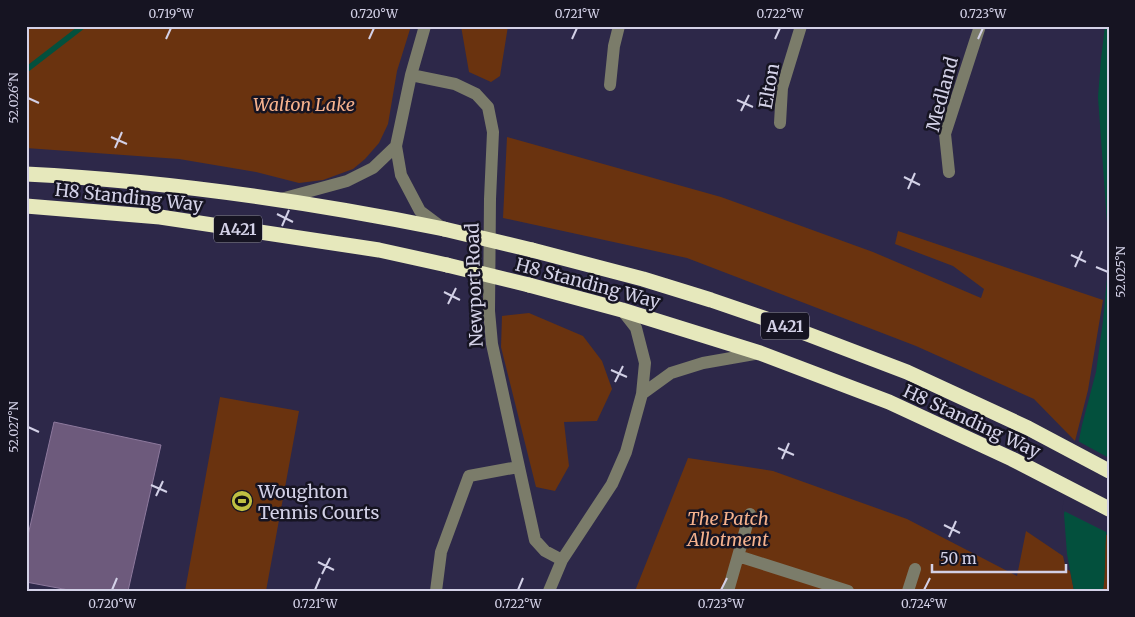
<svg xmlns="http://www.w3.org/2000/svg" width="1135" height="617" font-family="Merriweather,serif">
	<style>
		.green { fill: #6a330f }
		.water { fill: #03503d }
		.pier { fill: #2d2849 }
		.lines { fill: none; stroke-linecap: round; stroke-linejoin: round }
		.stream { stroke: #03503d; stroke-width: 5.5 }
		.building { fill: #6d5a7c; stroke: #8d799d }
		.minor { stroke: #7b7c6a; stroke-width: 12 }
		.highway { stroke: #e6e8bc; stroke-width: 15 }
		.highway-bridge { stroke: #e6e8bc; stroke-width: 15 }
		.ticks { fill: none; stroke: #d3d1e7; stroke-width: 2 }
		.labels { text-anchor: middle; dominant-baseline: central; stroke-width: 5; stroke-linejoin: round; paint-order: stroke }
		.shield { fill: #161422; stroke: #9a98ac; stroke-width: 1 }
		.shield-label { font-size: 16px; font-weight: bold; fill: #d3d1e7 }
		.street-label { font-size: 18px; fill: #d3d1e7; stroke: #161422 }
		.park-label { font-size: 18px; font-style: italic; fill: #f5b18d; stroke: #161422 }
		.poi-label { font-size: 18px; fill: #d3d1e7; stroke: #161422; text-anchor: start }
		.neatline { fill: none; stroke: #d3d1e7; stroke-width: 2 }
		.ticks-label { font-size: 12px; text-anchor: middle; fill: #d3d1e7 }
	</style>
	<rect width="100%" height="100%" fill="#2d2849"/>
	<path class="green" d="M 26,26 L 411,26 L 397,71 L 388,124 L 379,143 L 365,159 L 353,169 L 323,180 L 299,183 L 256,172 L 179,159 L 26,148 Z
		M 461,26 L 508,26 L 500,76 L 491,82 L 469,72 Z
		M 507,137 L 721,197 L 873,252 L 981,298 L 984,289 L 953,266 L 895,244 L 898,231 L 1103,300 L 1088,390 L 1075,441 L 1034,399 L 916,346 L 687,258 L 503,218 Z
		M 529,313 L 583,336 L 602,361 L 612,389 L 597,421 L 564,422 L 569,466 L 555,491 L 536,487 L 501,347 L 502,316 Z
		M 220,397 L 299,411 L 266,591 L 185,591 Z
		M 688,458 L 773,471 L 907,519 L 1017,576 L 1026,531 L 1063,556 L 1066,569 L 1070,571 L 1074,591 L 635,591 Z
		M 1105,534 L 1109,536 L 1109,591 L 1103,591 Z"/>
	<path class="water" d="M 1105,26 L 1109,26 L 1109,251 L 1098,97 L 1101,59 Z
		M 1109,257 L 1109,518 C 1103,542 1107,566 1103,591 L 1074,591 L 1067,554 L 1064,514 L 1082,425 L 1096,372 L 1103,321 Z"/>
	<path class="pier" d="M 1076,440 L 1109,458 L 1108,533 L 1062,510 Z"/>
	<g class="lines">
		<path class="stream" d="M 26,70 L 83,26"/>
	</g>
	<path class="building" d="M 54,422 L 161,445 L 128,591 L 74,591 L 26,582 L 26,544 Z"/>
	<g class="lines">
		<path class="minor" d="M 411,75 L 455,84 L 476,94 L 488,107 L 493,132 L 490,199 L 489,311 L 492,344 L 535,540 L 545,551 L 562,560
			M 610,85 L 614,46 L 619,26
			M 780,123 L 782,88 L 801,26
			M 396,146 L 401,175 L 420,211 L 444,229
			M 949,172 L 945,134 L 980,26
			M 281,199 L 347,181 L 373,168 L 396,146 L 411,75 L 425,26
			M 642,394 L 671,373 L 703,363 L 760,353
			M 738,556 L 750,514
			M 436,591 L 441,552 L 469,476 L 518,467
			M 549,591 L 562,560 L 612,484 L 626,452 L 642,394 L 645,363 L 636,328 L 622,310
			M 728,591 L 738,556 L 848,591
			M 908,591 L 915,569"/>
		<path class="highway" d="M 26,174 C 167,181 306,201 444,229
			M 26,206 L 160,217 L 379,250 L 447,265
			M 532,250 L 643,279 L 711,300 L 781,324 L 907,372 L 1028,428 L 1109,471
			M 529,285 L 622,310 L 760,353 L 889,402 L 1012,459 L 1109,509"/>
		<path class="highway-bridge" d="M 444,229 L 532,250
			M 447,265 L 529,285"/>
	</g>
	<path class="ticks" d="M 166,39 L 171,28M 369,39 L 374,28M 572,39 L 577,28M 775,39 L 780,28M 978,39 L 983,28M 28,98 L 39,103M 737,100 L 753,107M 741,111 L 749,95M 111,137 L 127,144M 115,148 L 122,132M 904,177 L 920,185M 908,189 L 915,173M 277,214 L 293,222M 282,226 L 289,210M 1071,255 L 1086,262M 1075,267 L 1082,251M 1096,267 L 1108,272M 444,292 L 460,300M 448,304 L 456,288M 611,370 L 627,377M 615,382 L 623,366M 28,427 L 39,432M 778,448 L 794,455M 782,459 L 789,443M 151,485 L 167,492M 156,496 L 163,481M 944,525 L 960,533M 949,537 L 956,521M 318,562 L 334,570M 322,574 L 330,558M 112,590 L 117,578M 315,590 L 320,578M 518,590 L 523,578M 721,590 L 727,578M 924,590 L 930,578"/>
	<defs>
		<g id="stadium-disc" transform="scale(1.125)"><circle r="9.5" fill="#bebf42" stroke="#161422"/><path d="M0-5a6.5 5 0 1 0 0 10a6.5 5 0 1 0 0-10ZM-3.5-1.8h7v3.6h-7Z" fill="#111"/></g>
	</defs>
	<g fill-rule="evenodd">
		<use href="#stadium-disc" x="242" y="501"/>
	</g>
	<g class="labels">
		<g class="shield">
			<rect x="214" y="215.5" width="48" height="27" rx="4"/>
			<rect x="761" y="312.5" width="48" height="27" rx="4"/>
		</g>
		<g class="shield-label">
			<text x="238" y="229">A421</text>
			<text x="785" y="326">A421</text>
		</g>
		<g class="street-label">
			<text transform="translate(769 86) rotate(-80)">Elton</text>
			<text transform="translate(942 94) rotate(-75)">Medland</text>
			<text transform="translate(129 197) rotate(6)">H8 Standing Way</text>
			<text transform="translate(588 283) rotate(15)">H8 Standing Way</text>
			<text transform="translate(474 285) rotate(-92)">Newport Road</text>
			<text transform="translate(972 421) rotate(25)">H8 Standing Way</text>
		</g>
		<g class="park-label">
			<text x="304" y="104">Walton Lake</text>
			<text x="728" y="518">The Patch<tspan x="728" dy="21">Allotment</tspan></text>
		</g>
		<g class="poi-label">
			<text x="258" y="491">Woughton<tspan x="258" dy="21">Tennis Courts</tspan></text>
		</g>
	</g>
	<rect width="1135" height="617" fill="none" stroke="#161422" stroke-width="55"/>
	<path d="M932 564v8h134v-8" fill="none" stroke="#d3d1e7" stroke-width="2.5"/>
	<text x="940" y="564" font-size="15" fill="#d3d1e7" stroke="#161422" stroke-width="4" paint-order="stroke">50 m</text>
	<rect x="28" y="28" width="1080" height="562" class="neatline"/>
	<g class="ticks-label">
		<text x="171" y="18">0.719°W</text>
		<text x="374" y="18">0.720°W</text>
		<text x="577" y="18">0.721°W</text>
		<text x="780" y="18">0.722°W</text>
		<text x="983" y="18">0.723°W</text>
		<text transform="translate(14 98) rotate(-90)" y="4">52.026°N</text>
		<text transform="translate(1121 272) rotate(-90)" y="4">52.025°N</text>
		<text transform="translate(14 427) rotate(-90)" y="4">52.027°N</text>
		<text x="112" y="608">0.720°W</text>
		<text x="315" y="608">0.721°W</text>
		<text x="518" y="608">0.722°W</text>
		<text x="721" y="608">0.723°W</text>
		<text x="924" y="608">0.724°W</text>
	</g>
</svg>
